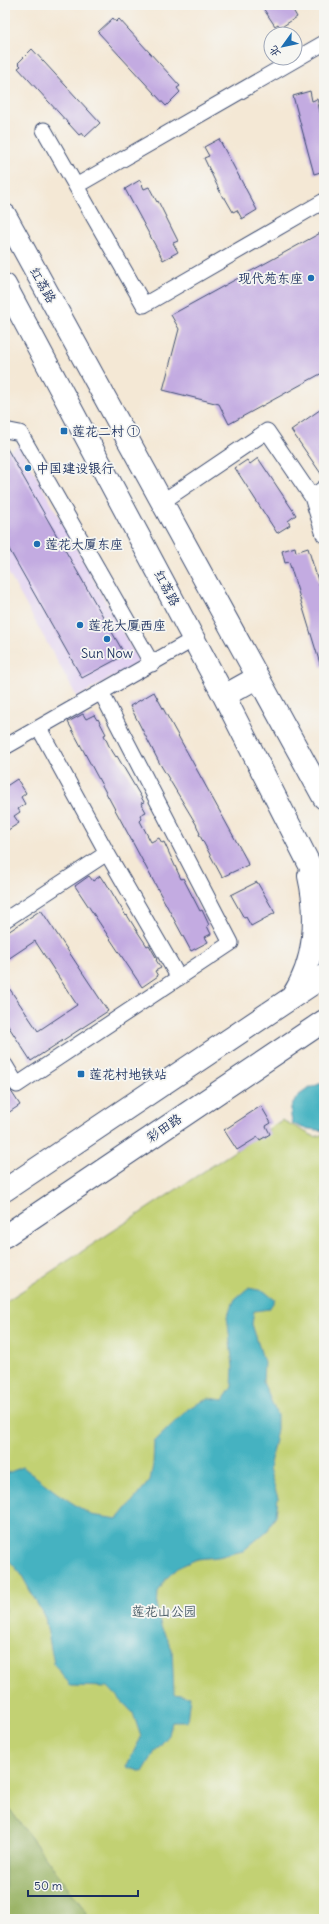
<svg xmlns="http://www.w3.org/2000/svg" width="329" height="1924" font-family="Delius,'LXGW WenKai TC',sans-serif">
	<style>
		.built { fill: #e3d3f2 }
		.green { fill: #c2d173; stroke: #6e8068 }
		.forest { fill: #99b365; stroke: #5a7162 }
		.water { fill: #45b2c1; stroke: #307090 }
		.building { fill: #c3abe1 }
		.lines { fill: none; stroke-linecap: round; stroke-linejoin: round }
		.street-casing { stroke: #3c4b70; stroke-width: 17 }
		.primary-casing { stroke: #3c4b70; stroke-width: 24 }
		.street { stroke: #fff; stroke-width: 15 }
		.primary { stroke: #fff; stroke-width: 22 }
		.poi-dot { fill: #1f6fb2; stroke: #f6f6f2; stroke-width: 1.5 }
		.labels { text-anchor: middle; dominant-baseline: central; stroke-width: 3.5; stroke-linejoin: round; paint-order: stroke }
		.poi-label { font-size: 13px; fill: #1b2f5e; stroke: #f6f6f2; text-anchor: start }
		.street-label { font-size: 13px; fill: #1b2f5e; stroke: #f6f6f2 }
		.park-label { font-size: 13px; fill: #455863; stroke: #f6f6f2 }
	</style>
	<rect width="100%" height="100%" fill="#f6f6f2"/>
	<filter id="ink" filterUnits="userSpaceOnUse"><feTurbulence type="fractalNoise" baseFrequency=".025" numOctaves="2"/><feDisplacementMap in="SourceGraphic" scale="8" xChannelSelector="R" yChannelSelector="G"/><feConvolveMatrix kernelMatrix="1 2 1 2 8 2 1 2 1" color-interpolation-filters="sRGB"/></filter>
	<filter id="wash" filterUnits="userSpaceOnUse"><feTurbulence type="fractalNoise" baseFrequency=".012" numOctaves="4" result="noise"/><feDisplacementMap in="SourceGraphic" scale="16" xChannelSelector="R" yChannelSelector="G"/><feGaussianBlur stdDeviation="0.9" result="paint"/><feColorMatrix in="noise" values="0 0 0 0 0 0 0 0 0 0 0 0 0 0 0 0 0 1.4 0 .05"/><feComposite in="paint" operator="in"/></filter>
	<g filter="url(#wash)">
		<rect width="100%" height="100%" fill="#f4e8d5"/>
		<path class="built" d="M 19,445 L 139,662 L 77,697 L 5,567 L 5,453 Z
			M 5,1077 L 23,1106 L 5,1118 Z"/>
		<path class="green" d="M 282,1120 L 315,1137 L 324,1134 L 324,1919 L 5,1919 L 5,1302 Z"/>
		<path class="forest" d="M 5,1803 L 87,1913 L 86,1919 L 5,1919 Z"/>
		<path class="water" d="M 324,1082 L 324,1131 L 303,1128 L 293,1124 C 284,1100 303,1090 324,1082 Z
			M 248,1288 L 264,1291 L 275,1300 L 269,1309 L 254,1311 L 252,1324 L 264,1362 L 263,1382 L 277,1415 L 277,1429 L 269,1469 L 278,1498 L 276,1515 L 268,1530 L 243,1551 L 218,1557 L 197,1559 L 177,1568 L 166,1579 L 158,1592 L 157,1610 L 161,1627 L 172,1649 L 174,1694 L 190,1696 L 187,1721 L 172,1721 L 169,1735 L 156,1750 L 143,1772 L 126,1767 L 141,1737 L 133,1713 L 108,1687 L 71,1686 L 54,1664 L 45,1618 L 21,1574 L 5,1556 L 5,1474 L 23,1467 L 57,1493 L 91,1515 L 118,1519 L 150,1480 L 153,1465 L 154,1442 L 189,1408 L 209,1398 L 223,1400 L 232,1387 L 233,1367 L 227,1316 L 235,1299 Z"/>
		<g id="blocks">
			<path class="building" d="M 261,5 L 290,5 L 297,17 L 280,28 L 278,24 L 275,26 Z
				M 113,18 L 116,22 L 119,19 L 180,86 L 177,88 L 180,92 L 166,106 L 98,32 Z
				M 32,49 L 100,123 L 85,137 L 82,133 L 79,135 L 18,68 L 21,66 L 18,63 Z
				M 310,91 L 312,101 L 317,99 L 321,116 L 324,115 L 324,171 L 314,174 L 293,96 Z
				M 219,139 L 257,210 L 242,219 L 237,210 L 233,212 L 225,198 L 223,198 L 204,158 L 209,156 L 204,147 Z
				M 140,180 L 144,189 L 149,187 L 157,202 L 158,201 L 178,241 L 173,243 L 178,252 L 163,260 L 125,189 Z
				M 324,231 L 324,372 L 229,424 L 219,404 L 163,390 L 179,329 L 171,315 Z
				M 324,407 L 324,478 L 291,430 Z
				M 5,445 L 125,655 L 82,678 L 5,542 Z
				M 258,458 L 296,515 L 288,521 L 290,525 L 277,533 L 235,468 L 247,460 L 250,464 Z
				M 295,547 L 296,552 L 308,548 L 324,600 L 324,666 L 321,667 L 289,562 L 285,563 L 282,551 Z
				M 154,692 L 246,859 L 248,865 L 222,877 L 199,834 L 200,834 L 196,824 L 160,764 L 130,706 Z
				M 83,714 L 86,719 L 94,715 L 97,720 L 98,719 L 106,734 L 104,735 L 109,746 L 116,757 L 117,756 L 144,802 L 141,803 L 146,812 L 140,815 L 142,819 L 140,821 L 151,842 L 159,838 L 162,843 L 164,842 L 181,879 L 183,878 L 200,911 L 202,910 L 209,925 L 207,926 L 211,934 L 205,937 L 208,942 L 191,951 L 68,722 Z
				M 17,779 L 26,793 L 21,797 L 25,804 L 18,809 L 20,812 L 14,816 L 19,823 L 5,832 L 5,787 Z
				M 89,876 L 93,881 L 100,876 L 104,882 L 105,881 L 126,916 L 127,915 L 135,928 L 147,946 L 149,945 L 157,959 L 156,960 L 161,968 L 155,971 L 158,976 L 142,987 L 75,886 Z
				M 257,882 L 275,913 L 251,926 L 246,917 L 244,918 L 231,895 Z
				M 41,910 L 108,1011 L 31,1061 L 5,1021 L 5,982 L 38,1031 L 77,1005 L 35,941 L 5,961 L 5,934 Z
				M 5,1082 L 20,1105 L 5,1115 Z
				M 261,1106 L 271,1123 L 266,1126 L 270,1134 L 260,1140 L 258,1137 L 237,1150 L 224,1130 Z"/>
		</g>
	</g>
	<g filter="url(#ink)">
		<use href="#blocks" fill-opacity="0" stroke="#3c4b70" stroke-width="1"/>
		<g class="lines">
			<g class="street-casing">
				<path id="street" d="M 44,130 L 144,305 L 324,201
					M 76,186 L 324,43
					M 5,430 L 20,433 L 152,664
					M 312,497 L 324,488
					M 162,502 L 267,431 L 312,497 L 324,535
					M 39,728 L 107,853 L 179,978
					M 5,747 L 194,639
					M 5,920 L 107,853
					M 5,1065 L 17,1085 L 231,943 L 101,692"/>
			</g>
			<g class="primary-casing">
				<path id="primary" d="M 5,215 L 324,798
					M 5,285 L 224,696 L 324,893
					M 224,696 L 258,677
					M 292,997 C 316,961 318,916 309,876
					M 5,1190 L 324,976
					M 5,1236 L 324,1021"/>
			</g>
			<use href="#street" class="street"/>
			<use href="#primary" class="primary"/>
		</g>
	</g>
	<g class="poi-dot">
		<circle cx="311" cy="278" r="4"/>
		<rect x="60" y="427" width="8" height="8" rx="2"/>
		<circle cx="28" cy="468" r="4"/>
		<circle cx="37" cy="544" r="4"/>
		<circle cx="80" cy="625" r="4"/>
		<circle cx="107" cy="639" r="4"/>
		<rect x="77" y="1070" width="8" height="8" rx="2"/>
	</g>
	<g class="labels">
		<g class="poi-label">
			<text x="303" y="278" text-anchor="end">现代苑东座</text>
			<text x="72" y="431">莲花二村 ①</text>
			<text x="36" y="468">中国建设银行</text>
			<text x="45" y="544">莲花大厦东座</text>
			<text x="88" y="625">莲花大厦西座</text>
			<text x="107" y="653" text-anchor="middle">Sun Now</text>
			<text x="89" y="1074">莲花村地铁站</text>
		</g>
		<g class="street-label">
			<text transform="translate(43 285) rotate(61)">红荔路</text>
			<text transform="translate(167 588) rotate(62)">红荔路</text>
			<text transform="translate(164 1128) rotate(-34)">彩田路</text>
		</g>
		<g class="park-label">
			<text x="164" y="1611">莲花山公园</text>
		</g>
	</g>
	<rect width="329" height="1924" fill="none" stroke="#f6f6f2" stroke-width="20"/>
	<g transform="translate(283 46) rotate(237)"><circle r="19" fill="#f6f6f2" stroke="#9ea6b7"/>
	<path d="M0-3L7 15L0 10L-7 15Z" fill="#1f6fb2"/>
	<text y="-6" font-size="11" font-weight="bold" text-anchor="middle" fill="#1b2f5e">北</text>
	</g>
	<path d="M28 1890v6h110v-6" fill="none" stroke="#1b2f5e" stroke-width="2"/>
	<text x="34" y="1890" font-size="12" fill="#1b2f5e" stroke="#f6f6f2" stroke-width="3" paint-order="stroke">50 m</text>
</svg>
